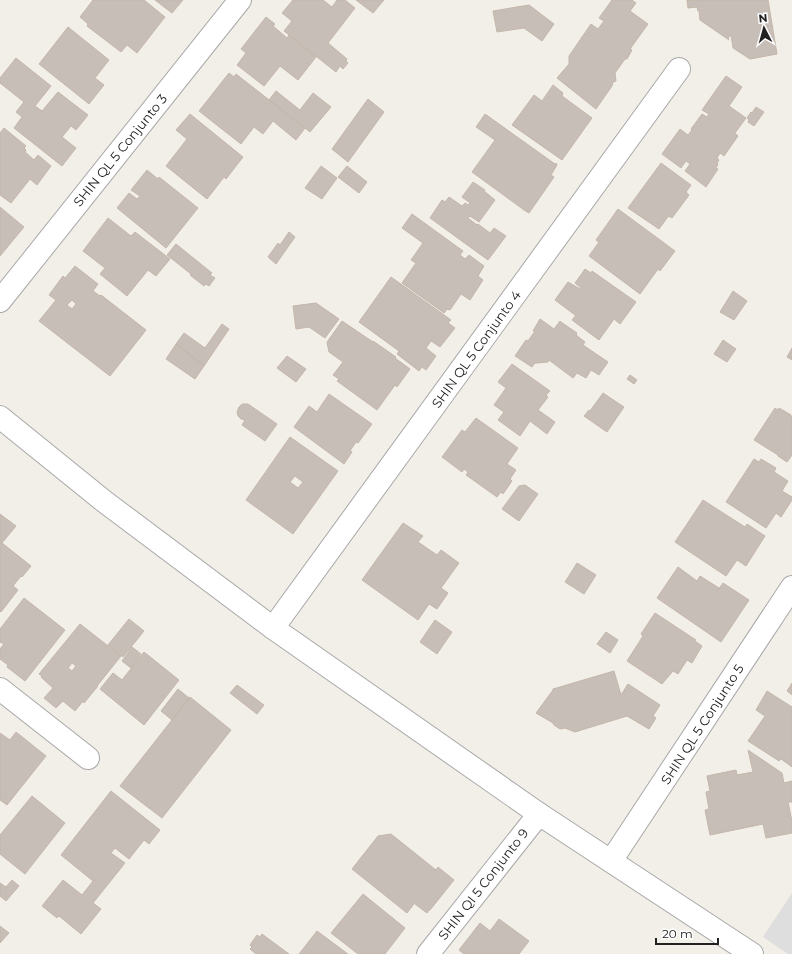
<svg xmlns="http://www.w3.org/2000/svg" width="792" height="954" font-family="Montserrat,sans-serif">
	<style>
		.residential { fill: #dfdede }
		.building { fill: #c7beb7; stroke: #c4b6aa; fill-rule: evenodd }
		.lines { fill: none; stroke-linecap: round; stroke-linejoin: round }
		.minor-casing { stroke: #a8a8a8; stroke-width: 24 }
		.tertiary-casing { stroke: #a8a8a8; stroke-width: 24 }
		.minor { stroke: #fff; stroke-width: 22 }
		.tertiary { stroke: #fff; stroke-width: 22 }
		.labels { text-anchor: middle; dominant-baseline: central; stroke-width: 3; stroke-linejoin: round; paint-order: stroke }
		.street-label { font-size: 13px; fill: #212121; stroke: #fff }
	</style>
	<rect width="100%" height="100%" fill="#f2efe8"/>
	<path class="residential" d="M 792,893 L 792,954 L 788,954 L 763,937 Z"/>
	<path class="building" d="M 93,0 L 144,0 L 165,17 L 137,53 L 127,45 L 121,52 L 87,26 L 88,24 L 80,17 Z
		M 155,0 L 183,0 L 172,13 Z
		M 293,0 L 323,0 L 332,7 L 337,0 L 345,0 L 355,8 L 328,43 L 347,59 L 346,61 L 348,63 L 343,69 L 340,66 L 336,72 L 284,31 L 292,21 L 282,13 Z
		M 356,0 L 384,0 L 373,13 Z
		M 612,0 L 615,1 L 616,0 L 632,0 L 636,3 L 630,11 L 648,24 L 630,49 L 632,50 L 627,59 L 625,59 L 615,73 L 616,81 L 613,82 L 612,86 L 596,109 L 557,78 L 569,64 L 569,56 L 591,24 L 598,29 L 604,21 L 599,18 Z
		M 687,0 L 768,0 L 777,54 L 750,59 L 733,48 L 731,35 L 728,38 L 729,40 L 700,20 L 699,11 L 698,11 L 697,7 L 688,8 Z
		M 529,5 L 554,24 L 542,41 L 524,28 L 497,32 L 493,11 Z
		M 266,17 L 275,24 L 273,26 L 287,38 L 289,35 L 316,57 L 298,80 L 280,66 L 264,86 L 237,65 L 246,53 L 241,49 Z
		M 68,27 L 109,60 L 95,78 L 104,85 L 89,104 L 39,64 Z
		M 16,58 L 51,86 L 35,106 L 42,111 L 58,92 L 88,115 L 76,130 L 71,126 L 62,137 L 76,148 L 62,166 L 14,128 L 22,117 L 16,112 L 24,102 L 0,83 L 0,78 Z
		M 229,73 L 234,77 L 236,74 L 305,128 L 296,140 L 273,121 L 263,134 L 254,127 L 241,144 L 199,111 Z
		M 726,76 L 742,87 L 729,106 L 746,118 L 735,133 L 738,136 L 724,156 L 720,153 L 717,158 L 719,160 L 717,163 L 718,164 L 716,168 L 718,169 L 706,187 L 685,171 L 690,164 L 686,161 L 681,168 L 662,154 L 680,129 L 688,135 L 692,130 L 691,129 L 702,114 L 707,117 L 709,114 L 702,110 Z
		M 553,85 L 563,93 L 562,96 L 592,118 L 562,160 L 512,125 L 534,95 L 542,101 Z
		M 276,91 L 300,110 L 313,93 L 331,107 L 310,132 L 269,100 Z
		M 368,99 L 384,112 L 348,162 L 332,149 Z
		M 756,107 L 764,112 L 754,126 L 748,122 L 749,120 L 747,118 L 751,112 L 752,113 Z
		M 190,114 L 243,157 L 226,179 L 224,177 L 207,199 L 166,166 L 187,139 L 176,130 Z
		M 485,114 L 555,164 L 556,163 L 557,165 L 551,175 L 554,177 L 529,213 L 524,210 L 472,172 L 495,140 L 476,127 Z
		M 4,128 L 26,146 L 24,148 L 26,150 L 25,152 L 34,160 L 38,155 L 51,166 L 37,185 L 30,179 L 11,203 L 0,195 L 0,133 Z
		M 661,163 L 691,185 L 686,192 L 689,195 L 672,218 L 669,216 L 667,218 L 659,229 L 628,208 Z
		M 321,166 L 337,178 L 322,199 L 305,188 Z
		M 347,166 L 367,182 L 359,193 L 338,177 Z
		M 147,170 L 158,179 L 159,177 L 198,208 L 166,248 L 117,208 L 129,193 L 137,199 L 140,196 L 131,190 Z
		M 473,182 L 485,190 L 484,191 L 495,200 L 479,222 L 470,216 L 468,218 L 477,225 L 478,224 L 490,233 L 494,228 L 506,236 L 488,260 L 430,218 L 442,200 L 445,202 L 449,197 L 462,206 L 465,203 L 468,205 L 470,203 L 462,197 Z
		M 0,207 L 24,227 L 0,256 Z
		M 618,209 L 675,251 L 660,271 L 658,269 L 640,294 L 589,256 L 599,242 L 596,240 Z
		M 412,214 L 463,251 L 460,255 L 465,259 L 469,255 L 484,266 L 478,276 L 483,280 L 470,300 L 461,294 L 450,310 L 447,309 L 444,313 L 402,283 L 416,263 L 411,260 L 423,243 L 402,228 Z
		M 108,218 L 131,236 L 135,232 L 170,259 L 156,276 L 148,270 L 127,296 L 100,274 L 105,268 L 83,251 Z
		M 289,232 L 295,237 L 276,264 L 268,257 L 278,243 L 280,245 Z
		M 176,244 L 212,273 L 210,275 L 215,278 L 209,286 L 206,284 L 204,286 L 190,275 L 191,274 L 167,255 Z
		M 75,266 L 98,284 L 93,291 L 100,296 L 101,295 L 146,330 L 110,376 L 39,321 L 56,300 L 49,295 L 63,276 L 65,278 ZM 72,300 L 76,304 L 72,309 L 67,305 Z
		M 585,269 L 591,273 L 592,271 L 636,302 L 620,324 L 614,319 L 599,340 L 572,320 L 577,314 L 575,315 L 555,300 L 568,282 L 580,289 L 581,288 L 575,283 Z
		M 391,277 L 451,320 L 448,323 L 455,328 L 440,347 L 431,341 L 426,348 L 436,356 L 426,370 L 422,367 L 419,371 L 397,354 L 399,351 L 359,322 Z
		M 733,291 L 747,301 L 734,320 L 720,312 Z
		M 316,303 L 339,319 L 325,338 L 309,327 L 296,329 L 293,306 Z
		M 540,319 L 554,329 L 560,321 L 561,322 L 577,333 L 576,335 L 585,342 L 583,345 L 608,362 L 599,375 L 591,370 L 586,378 L 577,373 L 573,378 L 549,360 L 548,362 L 537,363 L 535,363 L 532,367 L 515,356 L 526,340 L 528,341 L 535,331 L 533,331 Z
		M 342,321 L 373,342 L 373,341 L 396,357 L 395,358 L 410,369 L 397,387 L 395,385 L 377,410 L 337,381 L 339,379 L 333,375 L 343,362 L 329,352 L 327,342 Z
		M 222,324 L 229,329 L 204,366 L 176,344 L 184,333 L 205,348 Z
		M 723,340 L 736,349 L 727,362 L 714,354 Z
		M 176,344 L 204,366 L 195,379 L 166,359 Z
		M 792,348 L 792,360 L 787,357 Z
		M 287,356 L 306,369 L 296,382 L 277,368 Z
		M 512,364 L 550,391 L 546,395 L 548,397 L 538,410 L 555,422 L 547,434 L 530,421 L 520,436 L 498,420 L 504,412 L 494,405 L 506,388 L 498,382 Z
		M 630,375 L 637,380 L 634,384 L 627,379 Z
		M 603,393 L 624,407 L 607,432 L 584,416 L 589,410 L 590,411 Z
		M 329,394 L 372,424 L 358,443 L 356,442 L 350,451 L 352,452 L 344,464 L 294,427 L 309,406 L 317,412 Z
		M 242,404 L 248,404 L 277,424 L 265,441 L 242,425 L 245,420 L 241,419 L 238,416 L 237,412 L 239,407 Z
		M 775,408 L 778,410 L 779,408 L 791,415 L 791,416 L 792,417 L 792,455 L 787,462 L 778,456 L 778,455 L 754,440 Z
		M 476,418 L 518,448 L 507,464 L 516,470 L 510,479 L 512,481 L 503,494 L 501,492 L 497,497 L 466,475 L 468,472 L 464,469 L 462,472 L 442,457 L 462,430 L 465,432 Z
		M 290,437 L 338,471 L 293,534 L 246,500 ZM 295,476 L 303,482 L 298,488 L 290,482 Z
		M 754,459 L 759,462 L 761,459 L 776,468 L 774,472 L 788,481 L 782,491 L 792,497 L 792,500 L 781,517 L 776,513 L 766,528 L 726,502 Z
		M 525,485 L 538,494 L 519,521 L 502,509 L 519,486 Z
		M 703,500 L 745,527 L 747,524 L 765,536 L 746,566 L 737,560 L 726,576 L 675,542 Z
		M 0,514 L 16,526 L 2,543 L 31,566 L 22,577 L 21,576 L 13,586 L 18,590 L 1,612 L 0,611 Z
		M 403,523 L 423,536 L 418,542 L 437,555 L 441,550 L 459,563 L 441,588 L 448,593 L 437,609 L 429,604 L 418,620 L 362,580 Z
		M 577,563 L 596,575 L 584,594 L 565,582 Z
		M 678,567 L 697,581 L 700,576 L 719,588 L 717,590 L 718,590 L 723,583 L 749,600 L 721,642 L 657,598 Z
		M 24,598 L 65,630 L 25,681 L 7,667 L 8,665 L 0,659 L 0,649 L 4,644 L 0,642 L 0,629 Z
		M 655,613 L 696,640 L 695,641 L 702,646 L 692,663 L 687,660 L 678,674 L 673,671 L 662,684 L 627,661 L 643,636 L 641,634 Z
		M 129,619 L 144,631 L 123,657 L 108,645 Z
		M 435,620 L 452,632 L 437,654 L 420,642 Z
		M 80,624 L 121,656 L 97,686 L 98,686 L 84,703 L 83,701 L 75,711 L 63,701 L 56,708 L 44,698 L 53,688 L 41,677 L 42,676 L 39,674 ZM 72,663 L 76,666 L 72,671 L 68,668 Z
		M 606,632 L 618,640 L 610,653 L 597,644 Z
		M 132,647 L 141,654 L 131,668 L 122,661 Z
		M 144,652 L 179,680 L 144,725 L 100,689 L 113,673 L 122,680 Z
		M 614,671 L 621,695 L 628,684 L 660,705 L 653,716 L 656,718 L 649,729 L 627,716 L 575,732 L 565,728 L 560,729 L 554,725 L 553,723 L 536,713 L 553,690 L 553,689 Z
		M 792,683 L 792,695 L 787,691 Z
		M 237,685 L 264,705 L 257,714 L 230,693 Z
		M 178,689 L 189,698 L 172,720 L 161,711 Z
		M 767,691 L 792,707 L 792,767 L 781,759 L 779,761 L 748,741 L 765,716 L 756,710 Z
		M 190,697 L 231,730 L 162,818 L 120,786 Z
		M 16,732 L 46,756 L 7,805 L 0,800 L 0,733 L 10,740 Z
		M 748,750 L 782,773 L 784,783 L 792,781 L 792,802 L 788,802 L 792,821 L 792,833 L 766,838 L 763,824 L 710,835 L 705,810 L 709,809 L 706,792 L 710,791 L 707,776 L 736,770 L 737,775 L 753,772 Z
		M 111,791 L 160,830 L 149,844 L 144,840 L 129,859 L 115,848 L 111,853 L 125,863 L 93,903 L 101,909 L 81,934 L 59,916 L 57,918 L 42,906 L 63,880 L 82,895 L 93,881 L 61,855 Z
		M 32,796 L 65,823 L 25,874 L 0,854 L 0,835 Z
		M 391,834 L 436,870 L 438,867 L 454,880 L 430,910 L 429,910 L 427,913 L 415,904 L 418,901 L 417,900 L 407,913 L 352,869 L 378,836 Z
		M 12,880 L 19,886 L 6,901 L 0,896 L 0,883 L 6,887 Z
		M 363,894 L 405,928 L 385,954 L 358,954 L 331,933 Z
		M 499,919 L 529,941 L 519,954 L 464,954 L 459,950 L 480,923 L 490,931 Z
		M 0,926 L 9,933 L 0,943 Z
		M 317,931 L 348,954 L 299,954 Z
		M 262,934 L 289,954 L 256,954 L 250,949 L 252,947 L 250,945 L 257,935 L 260,937 Z"/>
	<g class="lines">
		<g class="minor-casing">
			<path id="minor" d="M 0,301 L 240,0
				M 273,628 L 679,69
				M 0,689 L 88,758
				M 611,861 L 792,587
				M 428,954 L 539,814"/>
		</g>
		<g class="tertiary-casing">
			<path id="tertiary" d="M 0,417 L 105,502 L 273,628 L 539,814 L 752,954"/>
		</g>
		<use href="#minor" class="minor"/>
		<use href="#tertiary" class="tertiary"/>
	</g>
	<g class="labels">
		<g class="street-label">
			<text transform="translate(120 150) rotate(-51)">SHIN QL 5 Conjunto 3</text>
			<text transform="translate(476 349) rotate(-54)">SHIN QL 5 Conjunto 4</text>
			<text transform="translate(702 724) rotate(-57)">SHIN QL 5 Conjunto 5</text>
			<text transform="translate(483 884) rotate(-52)">SHIN QI 5 Conjunto 9</text>
		</g>
	</g>
	<g transform="translate(764 28) rotate(354)" stroke="#ffffff" stroke-width="3" paint-order="stroke">
	<path d="M0-3L7 15L0 10L-7 15Z" fill="#212121"/>
	<text y="-6" font-size="11" font-weight="bold" text-anchor="middle" fill="#212121">N</text>
	</g>
	<path d="M656 938v6h62v-6" fill="none" stroke="#212121" stroke-width="2"/>
	<text x="662" y="938" font-size="12" fill="#212121" stroke="#ffffff" stroke-width="3" paint-order="stroke">20 m</text>
</svg>
